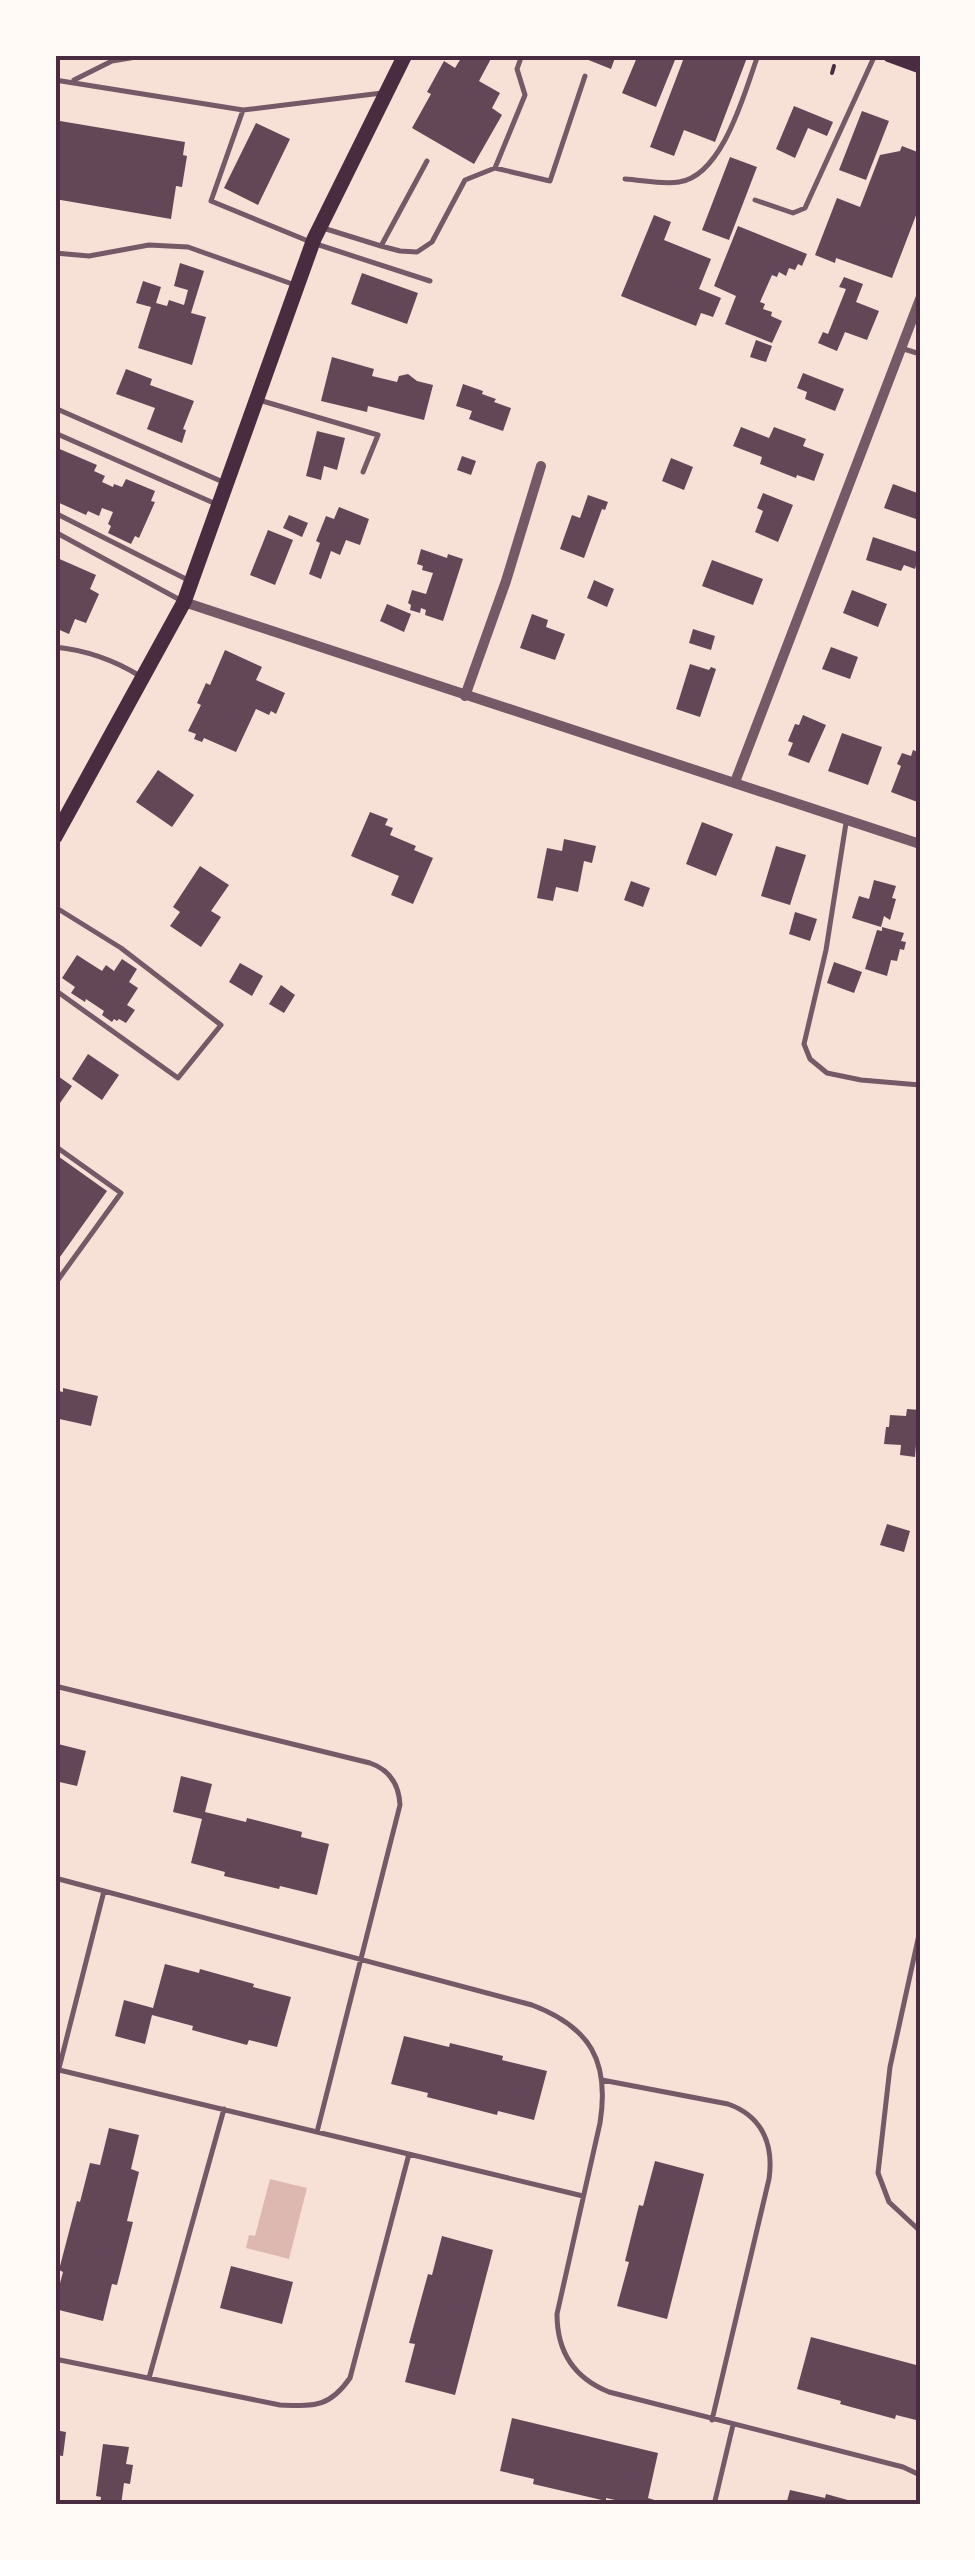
<svg xmlns="http://www.w3.org/2000/svg" width="975" height="2560" font-family="'Fira Sans',sans-serif">
	<style>
		.water { fill: #dcb8b0 }
		.building { fill: #644757 }
		.lines { fill: none; stroke-linecap: round; stroke-linejoin: round }
		.path { stroke: #4a2c40; stroke-width: 4 }
		.service { stroke: #755966; stroke-width: 5 }
		.minor { stroke: #755966; stroke-width: 10 }
		.primary { stroke: #4a2c40; stroke-width: 15 }
		.neatline { fill: none; stroke: #4a2c40; stroke-width: 4 }
	</style>
	<rect width="100%" height="100%" fill="#f7e1d7"/>
	<path class="water" d="M 270,2179 L 307,2188 L 289,2259 L 246,2248 L 249,2235 L 255,2236 Z"/>
	<path class="building" d="M 463,55 L 493,55 L 479,81 L 500,93 L 492,108 L 502,115 L 474,164 L 412,128 L 431,94 L 427,92 L 444,61 L 455,68 Z
		M 576,55 L 616,55 L 611,69 Z
		M 638,55 L 677,55 L 656,107 L 622,93 Z
		M 685,55 L 748,55 L 715,142 L 684,130 L 674,156 L 650,147 Z
		M 794,106 L 833,122 L 827,136 L 808,128 L 795,158 L 776,149 Z
		M 862,111 L 889,121 L 866,180 L 839,170 Z
		M 60,121 L 185,142 L 183,155 L 187,156 L 182,187 L 176,186 L 171,219 L 55,199 L 55,151 Z
		M 256,123 L 290,139 L 258,205 L 224,188 Z
		M 902,146 L 920,153 L 920,205 L 892,278 L 836,258 L 835,263 L 815,255 L 837,198 L 860,207 L 880,155 L 900,151 Z
		M 730,157 L 757,167 L 729,240 L 702,230 Z
		M 654,215 L 671,222 L 664,240 L 711,259 L 699,289 L 721,298 L 713,317 L 701,313 L 696,326 L 621,296 Z
		M 738,226 L 807,254 L 802,266 L 798,264 L 795,270 L 789,268 L 786,276 L 779,272 L 777,277 L 772,275 L 760,302 L 765,304 L 763,309 L 772,312 L 771,316 L 782,321 L 772,343 L 725,324 L 736,296 L 714,286 Z
		M 180,263 L 204,271 L 191,313 L 206,317 L 192,365 L 138,348 L 151,307 L 136,303 L 143,281 L 161,287 L 156,303 L 167,306 L 169,300 L 184,305 L 188,290 L 174,286 Z
		M 362,273 L 418,293 L 407,324 L 351,304 Z
		M 844,277 L 863,284 L 856,302 L 879,311 L 867,340 L 845,332 L 837,351 L 818,343 L 823,332 L 828,334 L 846,289 L 839,287 Z
		M 756,340 L 772,346 L 766,362 L 750,357 Z
		M 332,357 L 374,369 L 372,376 L 397,382 L 399,376 L 408,374 L 417,381 L 433,385 L 424,420 L 368,406 L 367,412 L 321,401 Z
		M 126,369 L 152,379 L 150,385 L 194,401 L 183,429 L 186,430 L 182,443 L 147,429 L 155,408 L 116,394 Z
		M 803,373 L 844,389 L 835,411 L 805,399 L 807,392 L 797,388 Z
		M 463,384 L 483,391 L 482,394 L 496,399 L 494,402 L 511,408 L 503,431 L 469,419 L 472,411 L 456,406 Z
		M 741,427 L 769,438 L 774,427 L 806,439 L 803,446 L 824,454 L 814,481 L 797,475 L 796,478 L 760,464 L 762,457 L 733,446 Z
		M 317,431 L 345,438 L 337,470 L 324,466 L 321,480 L 306,476 Z
		M 55,447 L 97,465 L 94,471 L 105,476 L 102,482 L 113,487 L 114,484 L 122,487 L 126,479 L 155,491 L 151,501 L 155,502 L 139,538 L 135,536 L 131,544 L 108,533 L 111,526 L 108,524 L 113,512 L 102,508 L 99,516 L 88,511 L 86,515 L 55,501 Z
		M 462,456 L 476,461 L 471,475 L 457,470 Z
		M 671,458 L 693,467 L 684,490 L 662,481 Z
		M 893,484 L 920,494 L 920,515 L 916,519 L 884,508 Z
		M 763,493 L 793,505 L 778,542 L 755,532 L 763,511 L 757,508 Z
		M 588,495 L 608,502 L 605,510 L 602,509 L 584,558 L 560,549 L 572,515 L 580,518 Z
		M 339,507 L 369,519 L 360,545 L 346,540 L 340,555 L 331,551 L 321,579 L 309,574 L 320,543 L 316,541 L 326,516 L 334,519 Z
		M 289,515 L 308,523 L 302,537 L 283,528 Z
		M 268,530 L 293,540 L 275,585 L 250,575 Z
		M 873,537 L 920,553 L 915,569 L 904,565 L 901,571 L 866,560 Z
		M 421,549 L 447,558 L 448,554 L 463,559 L 443,621 L 425,615 L 426,610 L 421,608 L 420,613 L 410,610 L 411,605 L 408,603 L 412,590 L 426,594 L 433,573 L 422,570 L 423,566 L 417,564 Z
		M 55,557 L 96,575 L 90,589 L 99,594 L 86,623 L 75,619 L 69,634 L 55,628 Z
		M 712,560 L 763,579 L 753,605 L 702,586 Z
		M 594,580 L 614,589 L 607,607 L 587,598 Z
		M 852,590 L 887,604 L 878,627 L 843,613 Z
		M 387,604 L 411,614 L 404,632 L 380,621 Z
		M 532,614 L 548,620 L 546,627 L 565,634 L 555,660 L 520,648 Z
		M 693,629 L 715,636 L 711,650 L 689,643 Z
		M 831,647 L 858,657 L 850,679 L 822,669 Z
		M 225,650 L 262,667 L 256,680 L 285,693 L 276,714 L 271,711 L 269,715 L 256,709 L 236,752 L 204,738 L 202,742 L 194,739 L 196,734 L 188,731 L 201,705 L 197,703 L 206,683 L 210,685 Z
		M 690,664 L 709,670 L 711,667 L 716,669 L 700,717 L 676,709 Z
		M 803,715 L 826,725 L 809,763 L 788,755 L 793,743 L 788,741 L 795,724 L 799,725 Z
		M 842,733 L 882,747 L 868,785 L 828,771 Z
		M 913,750 L 920,753 L 920,803 L 891,792 L 901,766 L 897,764 L 902,753 L 911,756 Z
		M 158,770 L 194,795 L 172,827 L 136,802 Z
		M 370,812 L 388,819 L 385,825 L 393,828 L 390,835 L 416,846 L 414,850 L 433,858 L 413,904 L 391,895 L 399,876 L 351,856 Z
		M 702,822 L 733,834 L 716,876 L 686,864 Z
		M 564,839 L 596,846 L 592,863 L 584,861 L 578,892 L 556,887 L 553,901 L 537,898 L 547,848 L 562,851 Z
		M 776,846 L 806,855 L 790,905 L 761,896 Z
		M 200,866 L 229,885 L 211,911 L 221,917 L 201,947 L 170,926 L 180,912 L 173,907 Z
		M 874,880 L 896,886 L 892,898 L 896,899 L 890,920 L 884,916 L 881,927 L 852,918 L 859,896 L 869,899 Z
		M 631,881 L 650,888 L 643,907 L 624,900 Z
		M 795,912 L 817,919 L 810,941 L 789,934 Z
		M 882,927 L 904,933 L 901,941 L 906,942 L 904,950 L 900,949 L 897,961 L 891,960 L 887,976 L 865,969 L 877,930 L 882,931 Z
		M 77,955 L 102,971 L 106,965 L 114,971 L 122,959 L 137,969 L 129,982 L 138,988 L 127,1005 L 135,1010 L 126,1023 L 119,1019 L 117,1021 L 114,1019 L 112,1022 L 102,1015 L 104,1011 L 86,999 L 85,1002 L 71,993 L 75,987 L 62,978 Z
		M 834,962 L 862,972 L 854,993 L 827,983 Z
		M 240,963 L 263,976 L 252,996 L 229,982 Z
		M 281,985 L 295,995 L 284,1013 L 269,1004 Z
		M 88,1054 L 119,1075 L 102,1100 L 72,1079 Z
		M 55,1074 L 72,1086 L 60,1103 L 55,1099 Z
		M 55,1154 L 107,1191 L 55,1264 Z
		M 63,1388 L 98,1396 L 91,1426 L 55,1418 L 55,1390 L 63,1392 Z
		M 907,1409 L 920,1410 L 920,1446 L 916,1445 L 915,1457 L 900,1455 L 901,1445 L 884,1444 L 886,1427 L 889,1427 L 890,1415 L 906,1416 Z
		M 887,1524 L 910,1531 L 904,1552 L 880,1545 Z
		M 58,1744 L 86,1751 L 77,1786 L 55,1781 L 55,1755 Z
		M 181,1776 L 212,1784 L 205,1812 L 246,1822 L 247,1818 L 302,1832 L 301,1837 L 329,1844 L 317,1895 L 280,1886 L 279,1889 L 224,1876 L 225,1872 L 191,1863 L 202,1819 L 173,1812 Z
		M 165,1964 L 199,1973 L 200,1969 L 254,1984 L 253,1987 L 291,1997 L 277,2047 L 249,2040 L 247,2045 L 192,2030 L 193,2026 L 152,2015 L 145,2044 L 115,2036 L 124,2000 L 153,2008 Z
		M 404,2036 L 449,2047 L 450,2043 L 503,2056 L 502,2060 L 547,2071 L 534,2120 L 498,2111 L 497,2115 L 427,2097 L 428,2093 L 391,2084 Z
		M 109,2128 L 139,2135 L 131,2169 L 139,2172 L 127,2221 L 133,2222 L 117,2285 L 112,2284 L 103,2321 L 55,2309 L 55,2302 L 63,2272 L 59,2270 L 77,2201 L 80,2202 L 90,2163 L 100,2165 Z
		M 655,2161 L 704,2174 L 667,2319 L 617,2306 L 629,2262 L 625,2261 L 639,2205 L 643,2206 Z
		M 442,2236 L 493,2250 L 455,2395 L 405,2382 L 415,2344 L 409,2343 L 428,2274 L 432,2275 Z
		M 231,2266 L 293,2282 L 282,2324 L 220,2308 Z
		M 811,2337 L 920,2366 L 920,2421 L 896,2415 L 895,2419 L 840,2404 L 841,2401 L 797,2389 Z
		M 512,2418 L 658,2453 L 648,2498 L 670,2505 L 638,2505 L 606,2498 L 606,2501 L 533,2484 L 534,2479 L 500,2471 Z
		M 55,2430 L 66,2432 L 63,2456 L 55,2455 Z
		M 103,2444 L 129,2447 L 126,2464 L 133,2465 L 130,2484 L 124,2483 L 121,2505 L 100,2505 L 101,2497 L 96,2496 Z
		M 790,2490 L 825,2498 L 826,2494 L 866,2505 L 786,2505 Z"/>
	<g class="lines">
		<path class="path" d="M 832,73 L 834,66"/>
		<path class="service" d="M 522,55 L 517,69 L 525,95 L 495,168 L 550,181 L 585,76
			M 55,80 L 243,110
			M 74,80 L 112,61 L 148,55
			M 382,93 L 243,110 L 211,201 L 313,243 L 430,281
			M 625,179 C 642,180 663,185 679,182 C 723,176 745,91 758,55
			M 755,200 L 793,213 L 805,208 L 875,55
			M 323,228 L 381,246 L 427,161
			M 381,246 L 400,251 L 417,252 L 432,242 L 465,180 L 495,168
			M 55,253 L 89,256 L 149,245 L 188,247 L 295,285
			M 904,349 L 920,354
			M 259,400 L 378,435 L 363,472
			M 57,409 L 223,482
			M 55,433 L 216,504
			M 55,513 L 186,579
			M 55,532 L 182,601
			M 55,647 C 85,650 114,660 140,676
			M 846,823 L 826,950 L 804,1044 L 810,1059 L 827,1073 L 861,1080 L 920,1085
			M 55,907 L 121,948 L 221,1025 L 178,1078 L 55,990
			M 55,1146 L 121,1193 L 55,1284
			M 55,1686 L 370,1763 C 390,1770 399,1785 400,1805 L 317,2132
			M 55,1878 L 532,2005 C 590,2027 610,2061 600,2123 L 557,2314 C 557,2352 574,2378 609,2392 L 903,2467 L 920,2475
			M 920,1930 L 890,2067 L 878,2173 L 889,2202 L 920,2231
			M 55,2069 L 583,2196
			M 602,2080 L 728,2104 C 762,2116 774,2144 769,2179 L 712,2420
			M 55,2084 L 104,1891
			M 55,2359 L 280,2405 C 314,2406 329,2408 350,2378 L 409,2154
			M 149,2378 L 224,2109
			M 714,2505 L 733,2425"/>
		<path class="minor" d="M 184,602 L 920,844
			M 465,696 L 506,581 L 541,466
			M 735,782 L 920,299"/>
		<path class="primary" d="M 890,55 L 920,66
			M 55,837 L 184,602 L 314,239 L 405,55"/>
	</g>
	<rect width="975" height="2560" fill="none" stroke="#fffaf5" stroke-width="115"/>
	<rect x="58" y="58" width="860" height="2444" class="neatline"/>
</svg>
